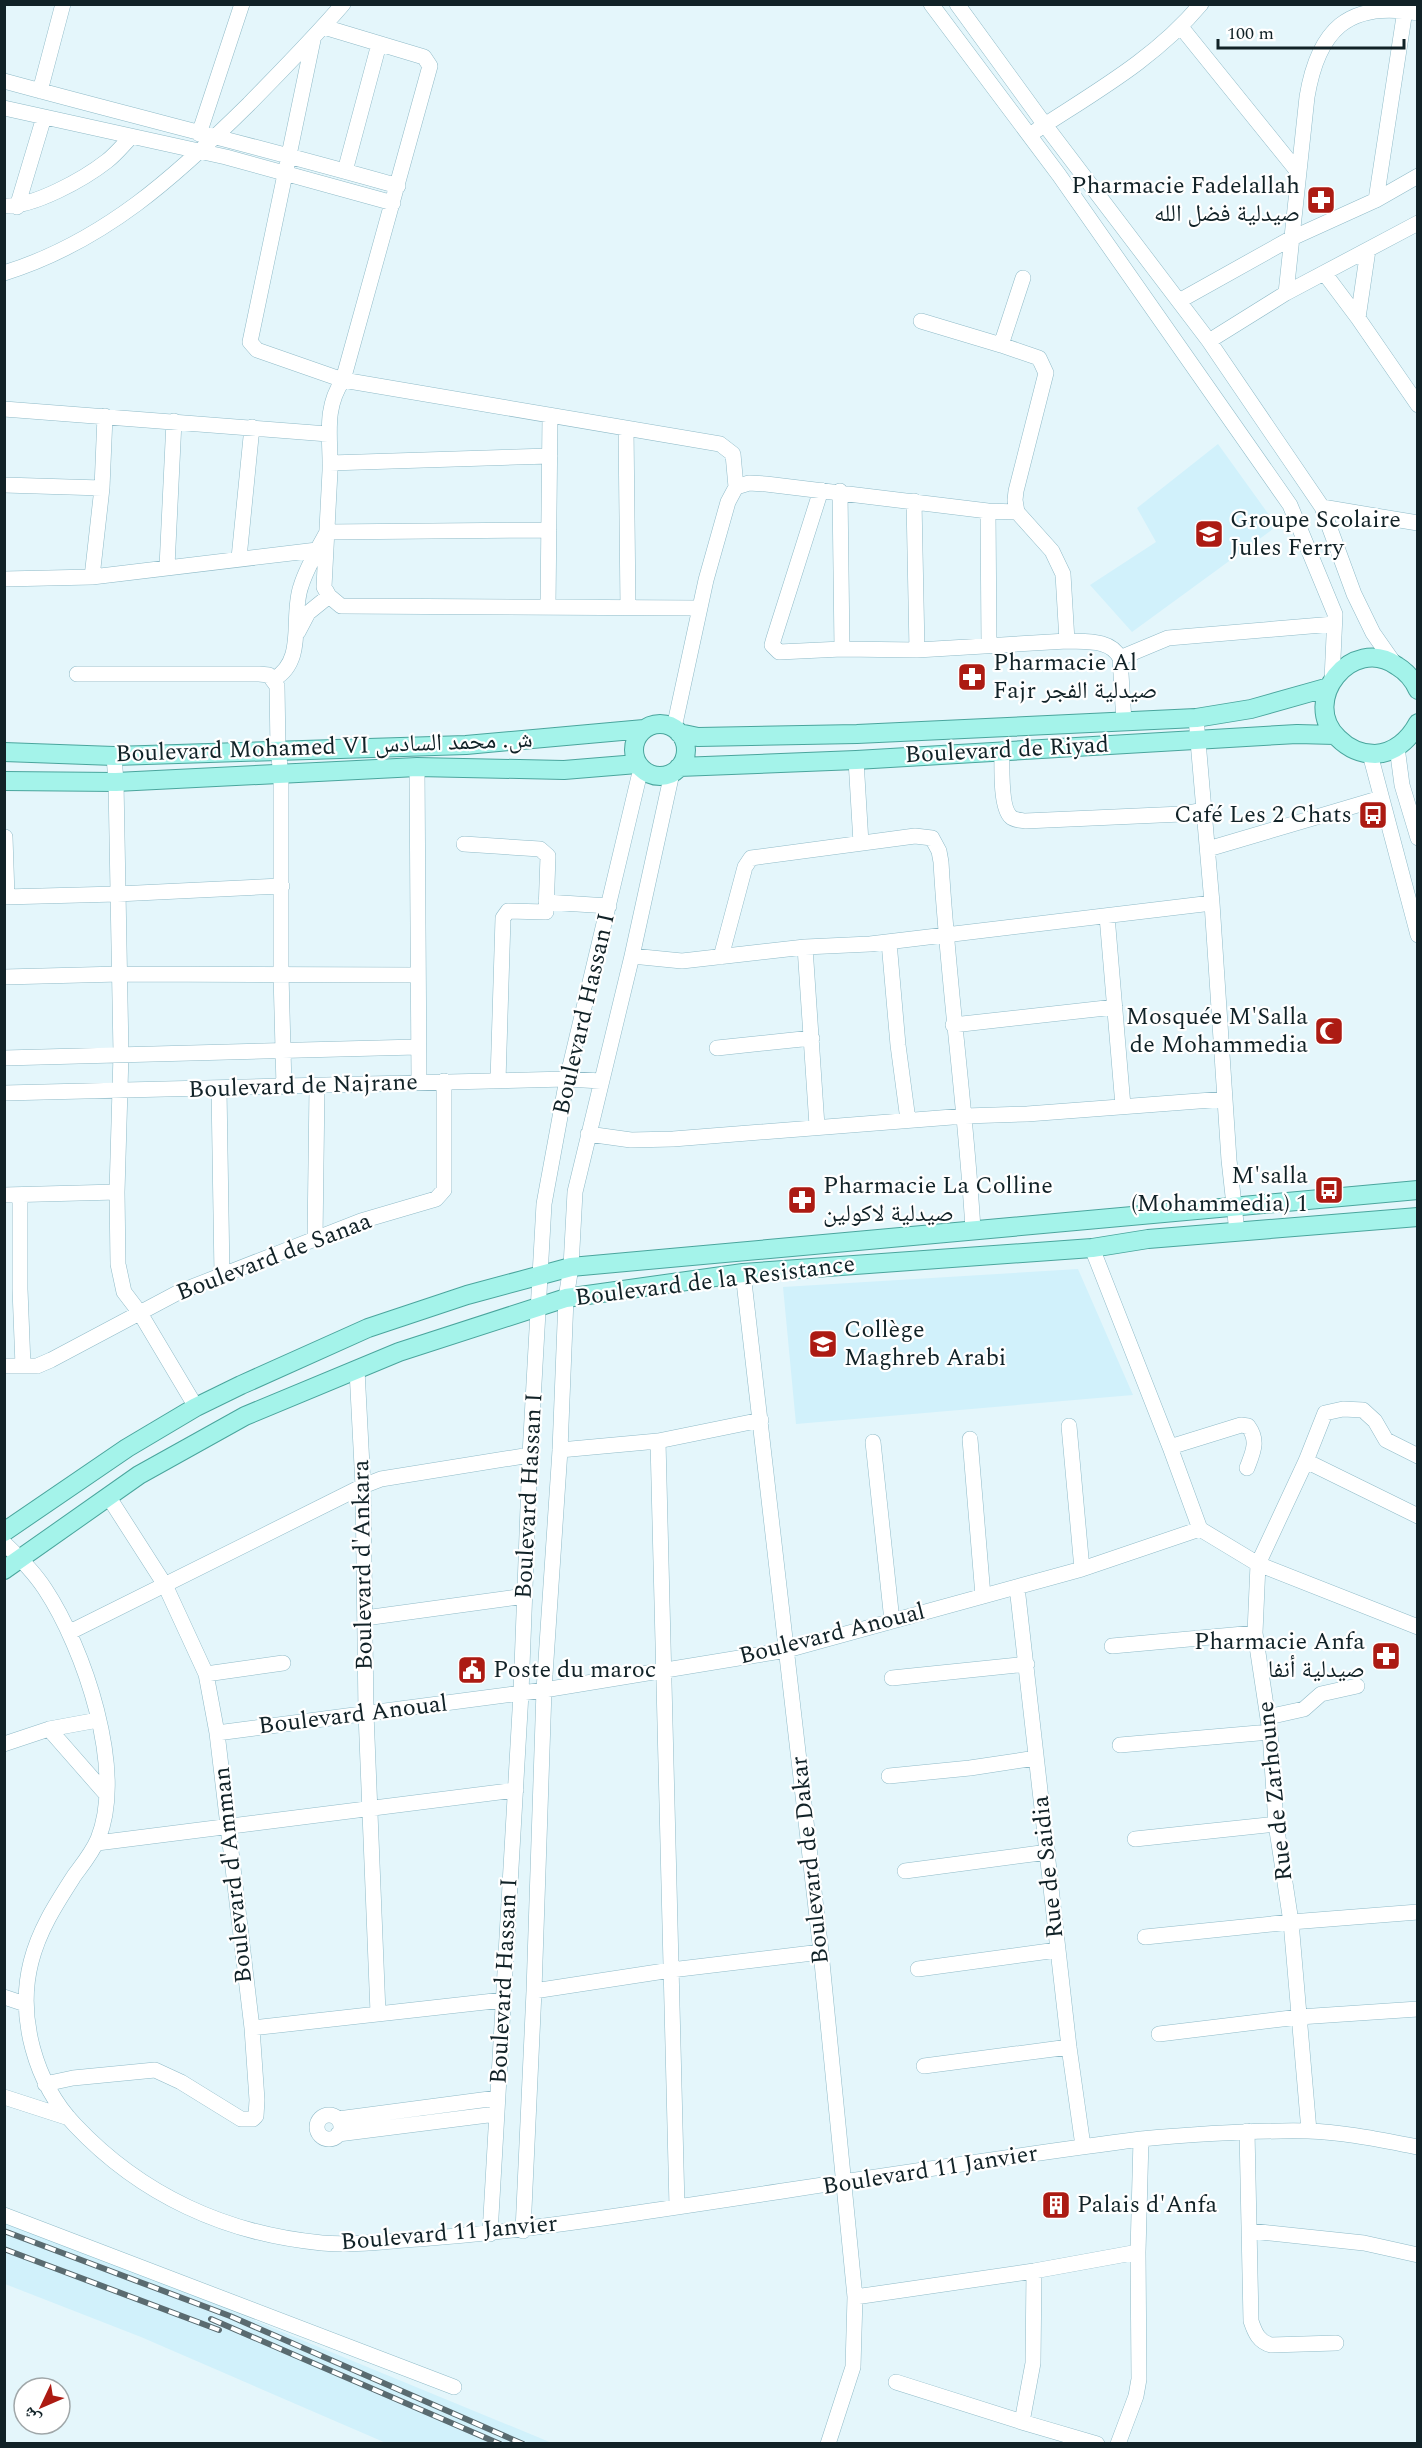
<svg xmlns="http://www.w3.org/2000/svg" width="1422" height="2448" font-family="Spectral,'Noto Naskh Arabic',serif">
	<style>
		.built { fill: #d1f1fb }
		.lines { fill: none; stroke-linecap: round; stroke-linejoin: round }
		.minor-casing { stroke: #90bbc8; stroke-width: 16 }
		.major-casing { stroke: #4aa59d; stroke-width: 20 }
		.minor { stroke: #fff; stroke-width: 15 }
		.major { stroke: #a4f3ea; stroke-width: 18 }
		.rail-casing { stroke: #5a6b70; stroke-width: 6 }
		.rail { stroke: #fff; stroke-width: 4; stroke-dasharray: 11; stroke-linecap: butt }
		.labels { text-anchor: middle; dominant-baseline: central; stroke-width: 4.5; stroke-linejoin: round; paint-order: stroke }
		.poi-label { font-size: 24px; fill: #112227; stroke: #fff; text-anchor: start }
		.street-label { font-size: 24px; fill: #112227; stroke: #fff }
	</style>
	<rect width="100%" height="100%" fill="#e4f6fb"/>
	<path class="built" d="M 1218,444 L 1277,526 L 1132,632 L 1090,585 L 1156,542 L 1137,508 Z
		M 1078,1269 L 1133,1395 L 796,1424 L 783,1287 Z
		M 4,2221 L 103,2258 L 552,2443 L 386,2443 L 141,2337 L 5,2284 Z"/>
	<g class="lines">
		<g class="minor-casing">
			<path id="minor" d="M 931,4 L 1059,175 L 1290,505 L 1335,614 L 1332,680
				M 957,4 L 1045,125 L 1209,341 L 1322,507 L 1354,594 L 1373,633 L 1394,663
				M 1181,27 L 1298,172
				M 313,40 L 250,342 L 257,350 L 343,380 L 430,66 L 424,57 L 324,27
				M 4,81 C 136,117 268,149 398,186
				M 40,91 L 63,4
				M 4,108 L 226,157 L 393,203
				M 1037,130 C 1095,92 1156,58 1201,4
				M 199,134 L 242,4
				M 345,171 L 379,44
				M 1376,200 L 1405,10
				M 4,206 C 34,207 84,179 107,161 C 116,154 123,145 131,137
				M 17,207 L 44,117
				M 4,273 C 104,242 176,176 249,104 C 281,71 313,39 343,4
				M 1325,274 L 1358,318 L 1418,405
				M 1023,278 L 1001,345 L 1039,358 L 1046,373 L 1016,491 L 1015,500 L 1017,512 L 1052,551 L 1063,574 L 1067,641 C 1086,642 1111,639 1120,658 L 1124,722
				M 1286,293 L 1307,97 C 1318,31 1347,0 1418,13
				M 1179,301 L 1290,239 L 1376,200 L 1418,176
				M 1358,318 L 1368,250
				M 921,321 L 1001,345
				M 1209,341 L 1286,293 L 1418,223
				M 4,409 L 328,434
				M 626,428 L 628,608
				M 330,463 L 550,456
				M 4,485 L 102,488
				M 821,490 L 774,638 L 772,645 L 779,652 L 842,649 L 917,650 L 1067,641
				M 840,491 L 842,649
				M 914,501 L 917,650
				M 1322,507 L 1418,523
				M 988,511 L 989,645
				M 239,558 L 252,427
				M 167,567 L 174,421
				M 92,577 L 102,488 L 105,416
				M 4,579 L 92,577 L 317,550
				M 548,607 L 550,416
				M 699,608 L 341,606 L 329,596 L 324,587 C 326,548 328,509 330,471 C 331,439 323,409 343,380 L 720,444 L 733,454 L 736,487
				M 298,632 L 308,613 L 329,596
				M 1120,658 L 1168,638 L 1334,624
				M 77,674 L 259,674 L 269,675 L 277,686 L 278,749 L 281,775 L 281,974 L 284,1087
				M 274,679 C 307,660 290,616 301,586 C 307,567 318,549 327,532 L 549,530
				M 1196,718 L 1212,903 L 1229,1160 L 1237,1232
				M 674,728 L 706,580 L 728,502 L 736,487 L 749,483 L 766,484 L 988,511 L 1017,512
				M 1397,747 L 1402,785 L 1418,838
				M 1002,750 C 1002,764 1000,808 1011,817 C 1014,820 1020,820 1025,821 L 1182,814 L 1203,810
				M 1370,754 L 1418,935
				M 114,756 L 116,782 L 121,1054 L 117,1192 L 118,1264 L 124,1292 L 140,1313 L 196,1407
				M 856,760 L 861,843
				M 417,767 L 419,1082
				M 5,837 L 7,896
				M 464,844 L 540,849 L 548,856 L 546,912 L 508,911 L 503,918 L 498,1081
				M 1208,849 L 1381,798
				M 4,897 L 117,894 L 282,886
				M 546,902 L 609,906
				M 1107,916 L 1123,1106
				M 889,942 L 898,1045 L 908,1120
				M 805,947 L 817,1126
				M 632,956 L 682,961 L 805,947 L 870,944 L 1212,903
				M 721,957 L 745,867 L 751,858 L 915,836 L 932,838 L 939,851 L 941,862 C 948,985 966,1107 973,1230
				M 4,977 L 120,974 L 417,975
				M 953,1025 L 1115,1007
				M 717,1048 L 812,1038
				M 4,1058 L 417,1047
				M 219,1089 L 222,1275
				M 4,1093 L 567,1079 L 601,1081
				M 588,1134 L 631,1140 L 673,1139 L 965,1116 L 1027,1114 L 1225,1099
				M 4,1195 L 117,1192
				M 20,1195 L 20,1289 L 23,1366
				M 315,1239 L 317,1087
				M 1092,1248 L 1170,1447 L 1200,1529
				M 743,1273 L 821,1952 L 855,2297 L 853,2367 L 828,2444
				M 4,1366 L 37,1366 L 51,1360 L 179,1292 L 361,1221 L 436,1199 L 444,1190 L 444,1081
				M 357,1370 L 363,1486 L 366,1713 L 378,2013
				M 1069,1426 L 1082,1569
				M 970,1439 L 983,1596
				M 658,1441 L 677,2207
				M 873,1442 L 892,1621
				M 1170,1447 L 1241,1425 L 1248,1426 C 1259,1441 1253,1452 1247,1468
				M 560,1450 L 658,1441 L 761,1420
				M 1306,1461 L 1418,1516
				M 108,1496 L 165,1585 L 206,1674 L 217,1733 L 252,2028 L 503,2000
				M 4,1543 C 19,1557 34,1572 45,1589 C 84,1648 126,1770 98,1839 C 92,1853 82,1865 74,1876 C 56,1904 39,1930 31,1962 C 17,2017 35,2083 75,2125 C 141,2195 226,2234 322,2243 C 354,2246 387,2241 419,2239 C 492,2234 564,2224 637,2213 C 805,2188 973,2161 1141,2139 C 1197,2134 1252,2130 1308,2131 C 1344,2132 1381,2140 1418,2147
				M 1017,1587 L 1069,2047 L 1083,2146
				M 365,1618 L 525,1596
				M 70,1632 L 363,1486 L 381,1479 L 530,1455
				M 1112,1646 L 1255,1633
				M 206,1674 L 283,1663
				M 892,1678 L 1027,1664
				M 1268,1717 L 1304,1709 L 1321,1694 L 1357,1686
				M 49,1729 L 106,1794
				M 217,1733 L 544,1690 L 787,1650 L 1082,1569 L 1200,1529 L 1258,1564 L 1418,1627
				M 4,1744 L 49,1729 L 98,1720
				M 1120,1745 L 1270,1732
				M 889,1776 L 970,1768 L 1036,1758
				M 1135,1839 L 1276,1824
				M 97,1843 L 516,1790
				M 905,1871 L 1048,1852
				M 1145,1937 L 1291,1922 L 1418,1912
				M 918,1969 L 1057,1950
				M 534,1991 L 671,1970 L 821,1952
				M 4,1997 L 25,2004
				M 1159,2034 L 1299,2017 L 1418,2009
				M 924,2066 L 1069,2047
				M 45,2084 L 73,2078 L 155,2070 L 181,2082 L 241,2119 L 253,2119 L 256,2116 L 257,2100 L 252,2028
				M 4,2097 L 69,2118
				M317 2127a12 12 0 1 1 24 0a12 12 0 1 1-24 0Z
				M 338,2119 L 497,2098
				M 1247,2131 L 1251,2321 C 1255,2333 1259,2342 1271,2345 L 1336,2343
				M 1309,2131 L 1291,1922 L 1276,1824 L 1270,1732 L 1255,1633 L 1258,1564 L 1306,1461 L 1325,1413 L 1343,1409 L 1363,1410 L 1375,1421 L 1386,1440 L 1418,1456
				M 338,2134 L 496,2114
				M 4,2215 L 454,2387
				M 523,2231 L 534,1991 L 544,1690 L 560,1450 L 566,1298 L 571,1267 L 575,1192 L 632,956 L 672,773
				M 1251,2231 L 1364,2243 L 1418,2255
				M 490,2234 L 521,1693 L 530,1455 L 544,1204 L 567,1079 L 641,768
				M 855,2297 L 1034,2271 L 1138,2252
				M 896,2382 L 1022,2422 L 1097,2444
				M 1022,2422 L 1033,2363 L 1034,2271
				M 1118,2444 L 1136,2396 L 1139,2379 L 1138,2252 L 1141,2139"/>
		</g>
		<g class="major-casing">
			<path id="major" d="M 1418,690 C 1413,679 1407,672 1397,666 C 1352,634 1299,701 1338,738 C 1348,748 1361,754 1375,754 C 1394,753 1409,740 1418,723
				M634 750a26 26 0 1 1 52 0a26 26 0 1 1-52 0Z
				M 679,733 L 698,737 L 857,734 L 1196,718 L 1251,709 L 1329,687
				M 4,752 L 114,756 L 466,745 L 644,729
				M 679,767 L 856,760 L 1297,734 L 1335,735
				M 4,781 L 116,782 L 417,767 L 564,770 L 637,764
				M 4,1532 L 127,1448 L 196,1407 L 241,1385 L 368,1328 L 467,1295 L 571,1267 L 1418,1190
				M 4,1570 L 139,1475 L 245,1416 L 399,1352 L 566,1298 L 743,1273 L 1092,1248 L 1148,1239 L 1418,1217"/>
		</g>
		<use href="#minor" class="minor"/>
		<use href="#major" class="major"/>
		<g class="rail-casing">
			<path id="rail" d="M 4,2231 L 230,2316 L 523,2444
				M 4,2249 L 219,2330
				M 211,2319 L 500,2444"/>
		</g>
		<use href="#rail" class="rail"/>
	</g>
	<defs>
		<g id="pharmacy-square" transform="scale(1.5)"><rect x="-9" y="-9" width="18" height="18" rx="4" fill="#ac1b13" stroke="#fff"/><path d="M-2-6h4v4h4v4h-4v4h-4v-4h-4v-4h4Z" fill="#fff"/></g>
		<g id="school-square" transform="scale(1.5)"><rect x="-9" y="-9" width="18" height="18" rx="4" fill="#ac1b13" stroke="#fff"/><path d="M0-5L7-2L0 1L-7-2ZM-4 1L0 2.5L4 1V4Q0 6-4 4Z" fill="#fff"/></g>
		<g id="bus-square" transform="scale(1.5)"><rect x="-9" y="-9" width="18" height="18" rx="4" fill="#ac1b13" stroke="#fff"/><path d="M-5-6H5V4H4V6H2V4H-2V6H-4V4H-5ZM-3.5-4V0h7V-4ZM-3.5 1.2v1.5H-2V1.2ZM2 1.2v1.5H3.5V1.2Z" fill="#fff"/></g>
		<g id="mosque-square" transform="scale(1.5)"><rect x="-9" y="-9" width="18" height="18" rx="4" fill="#ac1b13" stroke="#fff"/><path d="M3.5-4.9A6 6 0 1 0 3.5 4.9A5 5 0 1 1 3.5-4.9Z" fill="#fff"/></g>
		<g id="civic-square" transform="scale(1.5)"><rect x="-9" y="-9" width="18" height="18" rx="4" fill="#ac1b13" stroke="#fff"/><path d="M-.6-6.5H3V-4.5H.6V-3L4-1V1h2V6H-6V1h2V-1L-.6-3ZM-1.2 2.5V6h2.4V2.5Z" fill="#fff"/></g>
		<g id="building-square" transform="scale(1.5)"><rect x="-9" y="-9" width="18" height="18" rx="4" fill="#ac1b13" stroke="#fff"/><path d="M-4-6H4V6H1V3H-1V6H-4ZM-2.5-4.3h1.7v1.8h-1.7ZM.8-4.3h1.7v1.8H.8ZM-2.5-1h1.7V.8h-1.7ZM.8-1h1.7V.8H.8Z" fill="#fff"/></g>
	</defs>
	<g fill-rule="evenodd">
		<use href="#pharmacy-square" x="1321" y="200"/>
		<use href="#school-square" x="1209" y="534"/>
		<use href="#pharmacy-square" x="972" y="677"/>
		<use href="#bus-square" x="1373" y="815"/>
		<use href="#mosque-square" x="1329" y="1031"/>
		<use href="#bus-square" x="1329" y="1190"/>
		<use href="#pharmacy-square" x="802" y="1200"/>
		<use href="#school-square" x="823" y="1344"/>
		<use href="#pharmacy-square" x="1386" y="1656"/>
		<use href="#civic-square" x="472" y="1670"/>
		<use href="#building-square" x="1056" y="2205"/>
	</g>
	<g class="labels">
		<g class="poi-label">
			<text x="1300" y="186" text-anchor="end">Pharmacie Fadelallah<tspan x="1300" dy="28">صيدلية فضل الله</tspan></text>
			<text x="1230" y="520">Groupe Scolaire<tspan x="1230" dy="28">Jules Ferry</tspan></text>
			<text x="993" y="663">Pharmacie Al<tspan x="993" dy="28">Fajr صيدلية الفجر</tspan></text>
			<text x="1352" y="815" text-anchor="end">Café Les 2 Chats</text>
			<text x="1308" y="1017" text-anchor="end">Mosquée M'Salla<tspan x="1308" dy="28">de Mohammedia</tspan></text>
			<text x="1308" y="1176" text-anchor="end">M'salla<tspan x="1308" dy="28">(Mohammedia) 1</tspan></text>
			<text x="823" y="1186">Pharmacie La Colline<tspan x="823" dy="28">صيدلية لاكولين</tspan></text>
			<text x="844" y="1330">Collège<tspan x="844" dy="28">Maghreb Arabi</tspan></text>
			<text x="1365" y="1642" text-anchor="end">Pharmacie Anfa<tspan x="1365" dy="28">صيدلية أنفا</tspan></text>
			<text x="493" y="1670">Poste du maroc</text>
			<text x="1077" y="2205">Palais d'Anfa</text>
		</g>
		<g class="street-label">
			<text transform="translate(324 747) rotate(-2)">Boulevard Mohamed VI ش. محمد السادس</text>
			<text transform="translate(1007 750) rotate(-3)">Boulevard de Riyad</text>
			<text transform="translate(584 1014) rotate(-77)">Boulevard Hassan I</text>
			<text transform="translate(303 1086) rotate(-2)">Boulevard de Najrane</text>
			<text transform="translate(274 1257) rotate(-21)">Boulevard de Sanaa</text>
			<text transform="translate(715 1281) rotate(-7)">Boulevard de la Resistance</text>
			<text transform="translate(529 1496) rotate(-87)">Boulevard Hassan I</text>
			<text transform="translate(363 1565) rotate(-91)">Boulevard d'Ankara</text>
			<text transform="translate(832 1634) rotate(-14)">Boulevard Anoual</text>
			<text transform="translate(353 1715) rotate(-7)">Boulevard Anoual</text>
			<text transform="translate(1275 1791) rotate(-96)">Rue de Zarhoune</text>
			<text transform="translate(810 1860) rotate(-96)">Boulevard de Dakar</text>
			<text transform="translate(1048 1867) rotate(-96)">Rue de Saidia</text>
			<text transform="translate(233 1875) rotate(-96)">Boulevard d'Amman</text>
			<text transform="translate(504 1981) rotate(-87)">Boulevard Hassan I</text>
			<text transform="translate(930 2170) rotate(-9)">Boulevard 11 Janvier</text>
			<text transform="translate(449 2233) rotate(-5)">Boulevard 11 Janvier</text>
		</g>
	</g>
	<rect width="1422" height="2448" fill="none" stroke="#112227" stroke-width="12"/>
	<g transform="translate(42 2406) rotate(226)"><circle r="28" fill="#ffffff" stroke="#a0a7a9" stroke-width="1.5"/>
	<path d="M0-4.5L10 22L0 15L-10 22Z" fill="#ac1b13"/>
	<text y="-9" font-size="16" font-weight="bold" text-anchor="middle" fill="#112227">ش</text>
	</g>
	<path d="M1218 39v9h186v-9" fill="none" stroke="#112227" stroke-width="3"/>
	<text x="1227" y="39" font-size="18" fill="#112227" stroke="#ffffff" stroke-width="4.5" paint-order="stroke">100 m</text>
</svg>
